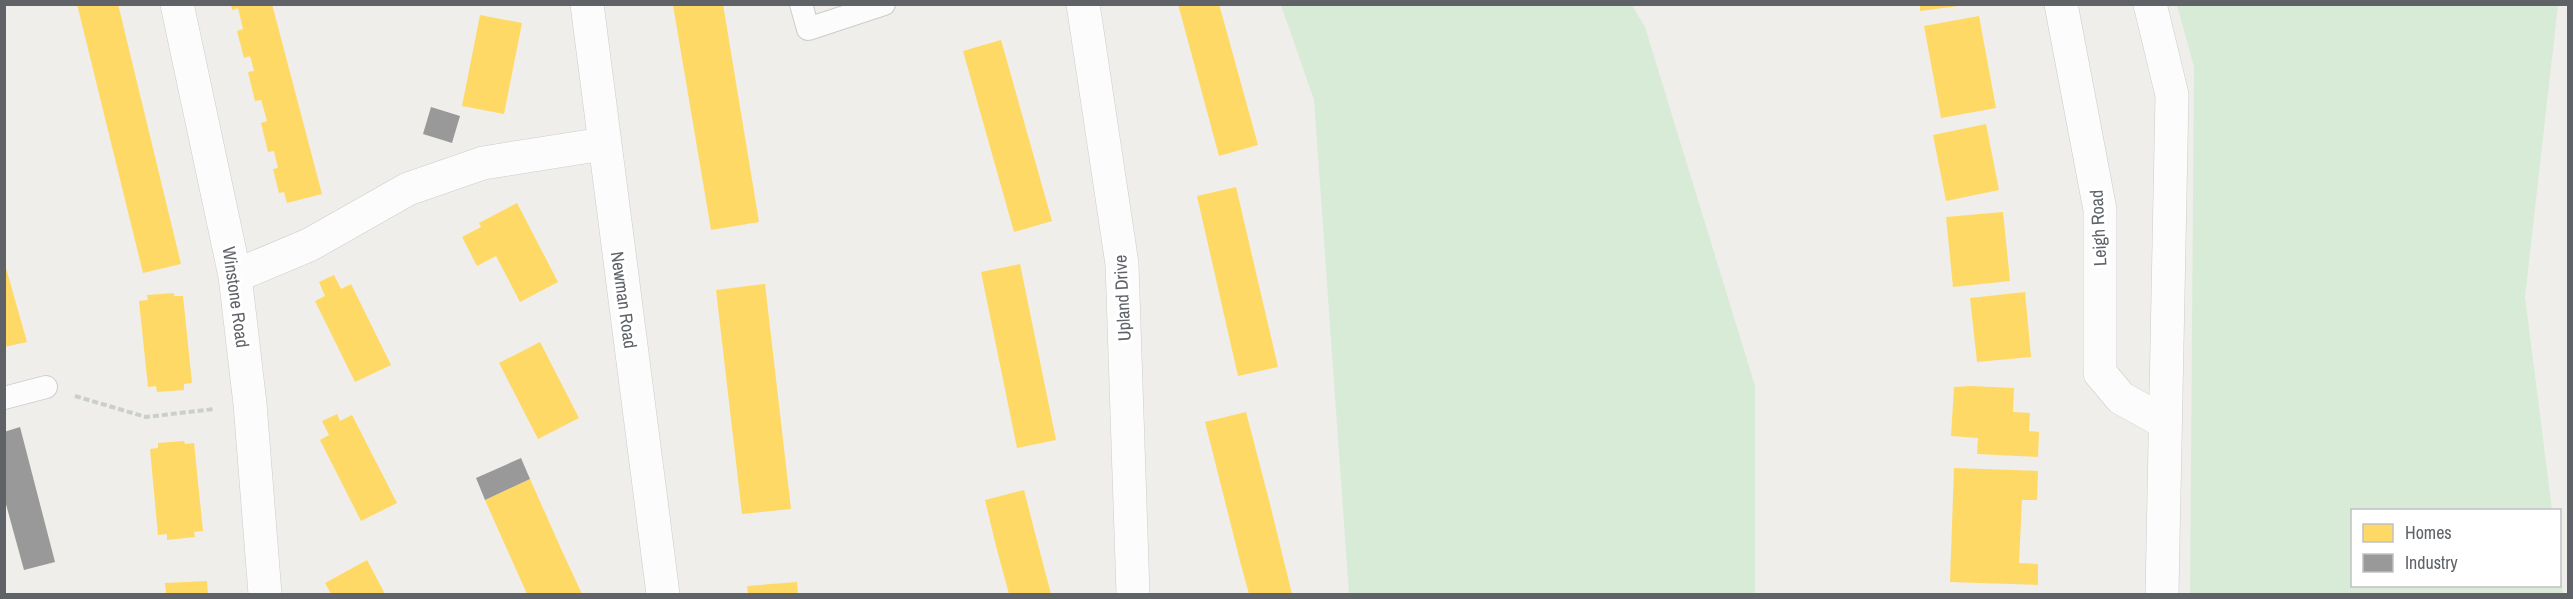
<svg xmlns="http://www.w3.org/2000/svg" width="2573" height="599" font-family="'Archivo Narrow',sans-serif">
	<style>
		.green { fill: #d8ebd6 }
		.homes { fill: #ffd966 }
		.industry { fill: #999 }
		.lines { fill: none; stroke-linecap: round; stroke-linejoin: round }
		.service-casing { stroke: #cbcccc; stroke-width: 24 }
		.minor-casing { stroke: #cbcccc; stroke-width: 34 }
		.path { stroke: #cacfcc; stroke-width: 4; stroke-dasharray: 6 3; stroke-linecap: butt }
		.service { stroke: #fdfcfc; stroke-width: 22 }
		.minor { stroke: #fdfcfc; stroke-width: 33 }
		.labels { text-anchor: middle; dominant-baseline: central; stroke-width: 6; stroke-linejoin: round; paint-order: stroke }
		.street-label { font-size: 18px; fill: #5f6368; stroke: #fff }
	</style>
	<rect width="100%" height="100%" fill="#efeeea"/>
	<path class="green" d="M 1281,5 L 1632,5 L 1645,27 L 1755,386 L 1755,594 L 1349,594 L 1314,100 Z
		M 2177,5 L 2558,5 L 2525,297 L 2552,510 L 2352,510 L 2352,586 L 2560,586 L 2560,565 L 2563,594 L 2190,594 L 2194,67 Z"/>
	<path class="homes" d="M 77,4 L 118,4 L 181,264 L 143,273 Z
		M 231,4 L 272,4 L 322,194 L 287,203 L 284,192 L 279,193 L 273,169 L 278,168 L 274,151 L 268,152 L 261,123 L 267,121 L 264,110 L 261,100 L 255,101 L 248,72 L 254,71 L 252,63 L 250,56 L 244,58 L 237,31 L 243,29 L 238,8 L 232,10 Z
		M 723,4 L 759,222 L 711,230 L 673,5 Z
		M 1178,4 L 1219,4 L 1258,145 L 1219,156 Z
		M 1920,4 L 1958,4 L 1958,6 L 1920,11 Z
		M 480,15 L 522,23 L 504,114 L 462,106 Z
		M 1979,16 L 1996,108 L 1941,118 L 1924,26 Z
		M 1001,40 L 1052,221 L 1014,232 L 963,51 Z
		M 1986,124 L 1999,190 L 1946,201 L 1933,135 Z
		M 1236,187 L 1278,367 L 1238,376 L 1197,196 Z
		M 517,203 L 558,282 L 520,302 L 496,256 L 477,266 L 462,237 L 481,227 L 479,223 Z
		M 2003,212 L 2010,281 L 1953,287 L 1946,217 Z
		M 4,261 L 27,342 L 4,347 Z
		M 1020,264 L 1056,440 L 1017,448 L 981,272 Z
		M 334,275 L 341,289 L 351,284 L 391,365 L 355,382 L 315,301 L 325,296 L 319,282 Z
		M 765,284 L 791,509 L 742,514 L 716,290 Z
		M 2025,292 L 2031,357 L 1977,362 L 1970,298 Z
		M 174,293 L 174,296 L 183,296 L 192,383 L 184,384 L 184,390 L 157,392 L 156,386 L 148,387 L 139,301 L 148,300 L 147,295 Z
		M 540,342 L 579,418 L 538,439 L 499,363 Z
		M 1971,386 L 2014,388 L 2013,412 L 2030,413 L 2029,431 L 2039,432 L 2038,457 L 1977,454 L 1978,438 L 1951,436 L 1954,387 Z
		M 1246,412 L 1270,504 L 1292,594 L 1249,594 L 1240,561 L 1205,422 Z
		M 337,414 L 340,421 L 352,415 L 397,503 L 361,521 L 320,440 L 329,435 L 322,421 Z
		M 184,441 L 185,444 L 194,443 L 203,531 L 194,532 L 195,537 L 167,540 L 167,534 L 158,535 L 150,449 L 158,448 L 158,443 Z
		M 1954,468 L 2038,471 L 2037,500 L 2022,500 L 2019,563 L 2038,564 L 2038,585 L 1950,582 Z
		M 530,479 L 562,551 L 582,594 L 527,594 L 485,500 Z
		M 1024,490 L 1036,537 L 1051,594 L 1009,594 L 996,546 L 985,500 Z
		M 367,560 L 385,594 L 331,594 L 325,583 Z
		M 207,581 L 208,594 L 166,594 L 165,583 Z
		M 797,582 L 798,594 L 748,594 L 747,586 Z"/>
	<path class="industry" d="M 431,107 L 460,116 L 452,143 L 423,134 Z
		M 20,427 L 55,562 L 24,570 L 4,497 L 4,432 Z
		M 521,458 L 530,479 L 485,500 L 476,478 Z"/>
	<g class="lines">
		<g class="service-casing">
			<path id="service" d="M 801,4 L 808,29 L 884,4
				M 4,398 L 46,387"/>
		</g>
		<g class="minor-casing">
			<path id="minor" d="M 177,4 L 235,276 L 250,404 L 265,594
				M 587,4 L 663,594
				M 1083,4 L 1122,264 L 1133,594
				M 2061,4 L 2100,210 L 2100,373 L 2121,398 L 2164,422
				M 2150,4 L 2172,95 L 2162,594
				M 235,276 L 309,245 L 408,189 L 483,163 L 603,144"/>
		</g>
		<path class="path" d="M 75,396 L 146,417 L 214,409"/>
		<use href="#service" class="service"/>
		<use href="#minor" class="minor"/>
	</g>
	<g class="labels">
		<g class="street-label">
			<text transform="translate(2098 228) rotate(-93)">Leigh Road</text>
			<text transform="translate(236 297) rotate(82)">Winstone Road</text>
			<text transform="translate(1122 298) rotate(-93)">Upland Drive</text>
			<text transform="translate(624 300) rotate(82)">Newman Road</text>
		</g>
	</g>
	<rect width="2573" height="599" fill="none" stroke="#5f6368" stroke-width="12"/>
	<rect x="2351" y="509" width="210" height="78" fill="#ffffff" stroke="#bfc1c3" stroke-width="1.5"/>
	<rect x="2363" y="524" width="30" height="18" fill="#ffd966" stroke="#bfc1c3" stroke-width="1.5"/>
	<text x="2405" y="539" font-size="18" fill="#5f6368">Homes</text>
	<rect x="2363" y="554" width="30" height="18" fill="#999999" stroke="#bfc1c3" stroke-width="1.5"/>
	<text x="2405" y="569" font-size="18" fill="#5f6368">Industry</text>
</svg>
